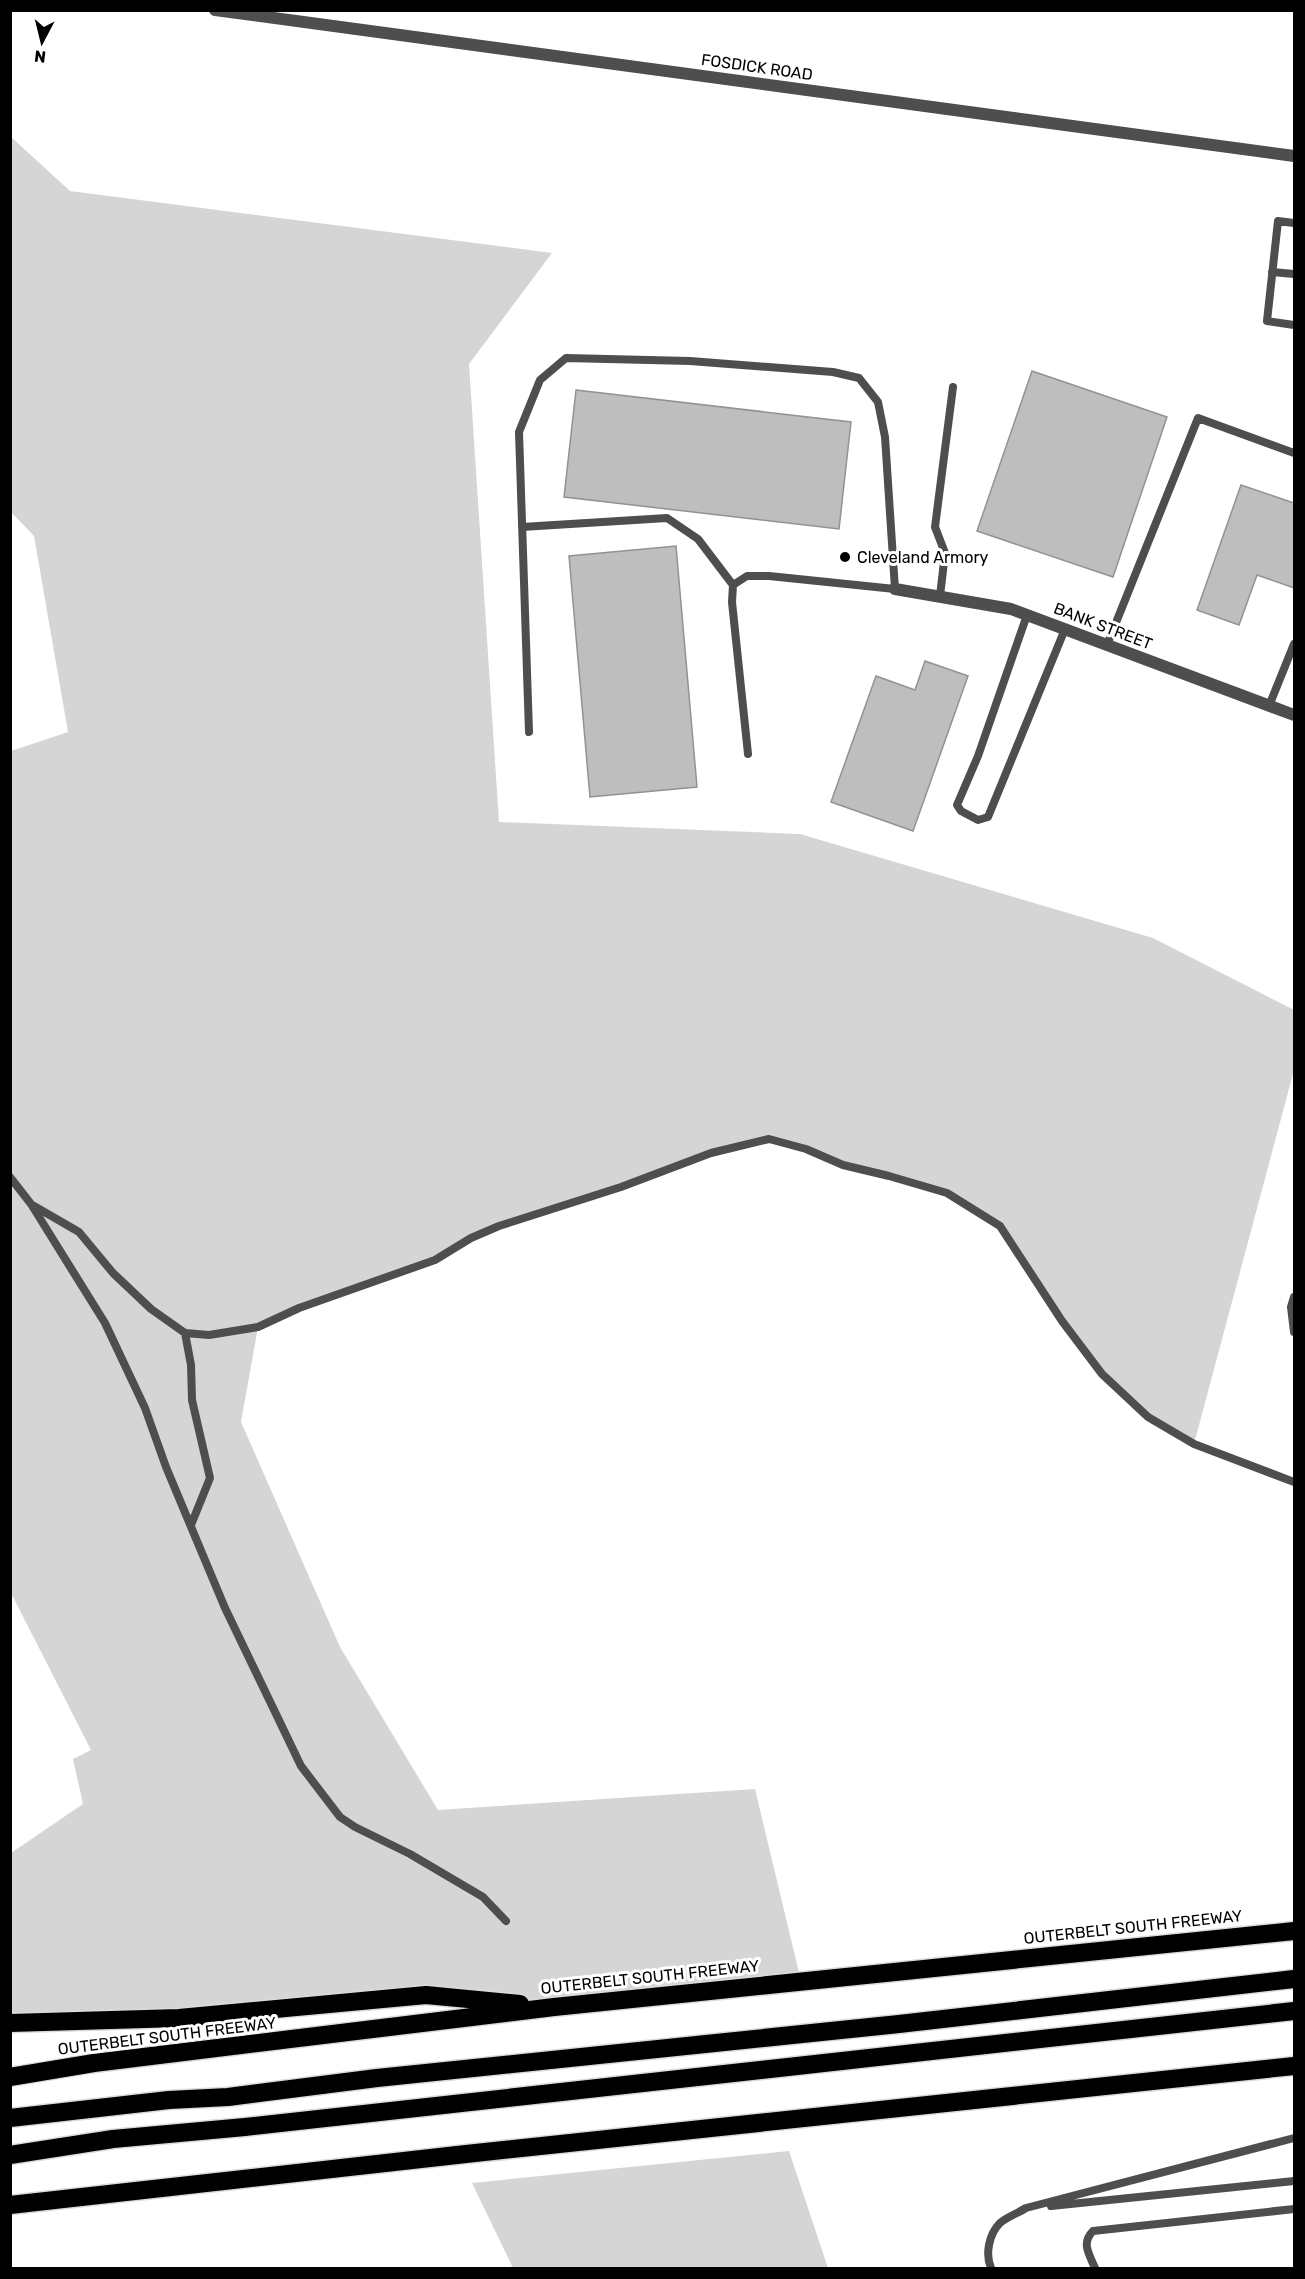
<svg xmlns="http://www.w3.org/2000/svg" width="1305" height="2279" font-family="Rubik,sans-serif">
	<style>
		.green { fill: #d5d5d5 }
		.building { fill: #bebebe; stroke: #929292; stroke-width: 1.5 }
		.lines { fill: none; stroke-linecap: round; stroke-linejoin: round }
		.highway-casing { stroke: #dbdbdb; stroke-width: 21 }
		.lane { stroke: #4e4e4e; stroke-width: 8 }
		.street { stroke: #4e4e4e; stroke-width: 12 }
		.highway { stroke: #000; stroke-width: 18 }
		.poi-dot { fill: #000; stroke: #fff; stroke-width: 2 }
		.labels { text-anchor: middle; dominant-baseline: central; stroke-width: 6; stroke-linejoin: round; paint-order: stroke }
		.street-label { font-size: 16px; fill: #000; stroke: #fff }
		.poi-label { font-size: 16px; fill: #000; stroke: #fff; text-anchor: start }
	</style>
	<rect width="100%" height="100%" fill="#fff"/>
	<path class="green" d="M 10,136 L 70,191 L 552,253 L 469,364 L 499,822 L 800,834 L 1153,938 L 1294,1010 L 1294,1070 L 1194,1444 L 1148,1417 L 1102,1373 L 1000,1226 L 947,1193 L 769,1139 L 711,1153 L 499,1226 L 435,1260 L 258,1327 L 241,1422 L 340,1647 L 438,1810 L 755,1789 L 801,1981 L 554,2007 L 426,1995 L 11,2023 L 11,1853 L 83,1804 L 73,1759 L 91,1750 L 11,1593 L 11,751 L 68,732 L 34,536 L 11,512 Z
		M 789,2151 L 828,2268 L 513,2268 L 472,2183 Z"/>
	<path class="building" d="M 1032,371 L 1167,417 L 1113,577 L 977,531 Z
		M 576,390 L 851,422 L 839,529 L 564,497 Z
		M 1241,485 L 1294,503 L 1294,588 L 1257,575 L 1239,625 L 1197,610 Z
		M 676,546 L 697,787 L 590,797 L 569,556 Z
		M 925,661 L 968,676 L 913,831 L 831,802 L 876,676 L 915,690 Z"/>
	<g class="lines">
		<g class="highway-casing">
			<path id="highway" d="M 10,2023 L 179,2018 L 426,1995 L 520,2004
				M 10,2077 L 94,2063 L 554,2007 L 1294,1931
				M 10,2118 L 169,2100 L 228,2097 L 377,2078 L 899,2024 L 1294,1979
				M 10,2155 L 113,2139 L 245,2127 L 1294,2011
				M 10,2205 L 466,2154 L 1294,2066"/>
		</g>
		<path class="lane" d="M 1294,223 L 1278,221 L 1267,321 L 1294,325
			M 1272,272 L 1294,274
			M 522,527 L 667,518 L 698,539 L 733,585
			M 940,596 L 945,553 L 935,527 L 953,387
			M 1027,615 L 978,756 L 957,805 L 961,811 L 978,820 L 988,817 L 1065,629
			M 1107,645 L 1198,418 L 1294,453
			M 1269,706 L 1294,644
			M 529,732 L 519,432 L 540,380 L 566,358 L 690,361 L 833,372 L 859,378 L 878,402 L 885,437 L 895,589 L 769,576 L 747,576 L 733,585 L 732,602 L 748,754
			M 10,1177 L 31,1204 L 105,1323 L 145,1408 L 166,1467 L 225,1608 L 301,1766 L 340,1817 L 355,1827 L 410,1854 L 483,1897 L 506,1921
			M 34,1206 L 79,1232 L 113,1273 L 151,1309 L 185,1333 L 191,1365 L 192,1400 L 210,1478 L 191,1525
			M 1294,1297 L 1291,1307 L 1294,1332
			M 185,1333 L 209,1335 L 258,1327 L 299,1308 L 435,1260 L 471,1238 L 499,1226 L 621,1187 L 711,1153 L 769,1139 L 806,1149 L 843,1165 L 889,1176 L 947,1193 L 1000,1226 L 1062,1321 L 1102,1374 L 1148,1417 L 1194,1444 L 1294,1482
			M 1051,2206 L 1294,2181
			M 991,2268 C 985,2254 989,2234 1000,2223 C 1007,2217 1018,2213 1026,2208 L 1294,2138
			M 1095,2268 C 1089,2254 1081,2243 1093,2231 L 1294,2209"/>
		<path class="street" d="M 215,10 L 1294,156
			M 895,589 L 1011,609 L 1294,715"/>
		<use href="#highway" class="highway"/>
	</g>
	<circle class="poi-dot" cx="845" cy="557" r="6"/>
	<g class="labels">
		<g class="street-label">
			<text transform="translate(757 67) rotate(8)">FOSDICK ROAD</text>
			<text transform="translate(1103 626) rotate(21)">BANK STREET</text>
			<text transform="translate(1133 1927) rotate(-6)">OUTERBELT SOUTH FREEWAY</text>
			<text transform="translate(650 1977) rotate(-6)">OUTERBELT SOUTH FREEWAY</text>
			<text transform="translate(167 2036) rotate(-7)">OUTERBELT SOUTH FREEWAY</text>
		</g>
		<g class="poi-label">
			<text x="857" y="557">Cleveland Armory</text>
		</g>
	</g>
	<rect width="1305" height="2279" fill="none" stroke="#000000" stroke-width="24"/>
	<g transform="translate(42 42) rotate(187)" stroke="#ffffff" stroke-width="4.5" paint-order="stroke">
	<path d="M0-4.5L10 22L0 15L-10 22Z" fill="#000000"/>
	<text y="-9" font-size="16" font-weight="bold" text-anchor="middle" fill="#000000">N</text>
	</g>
</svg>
